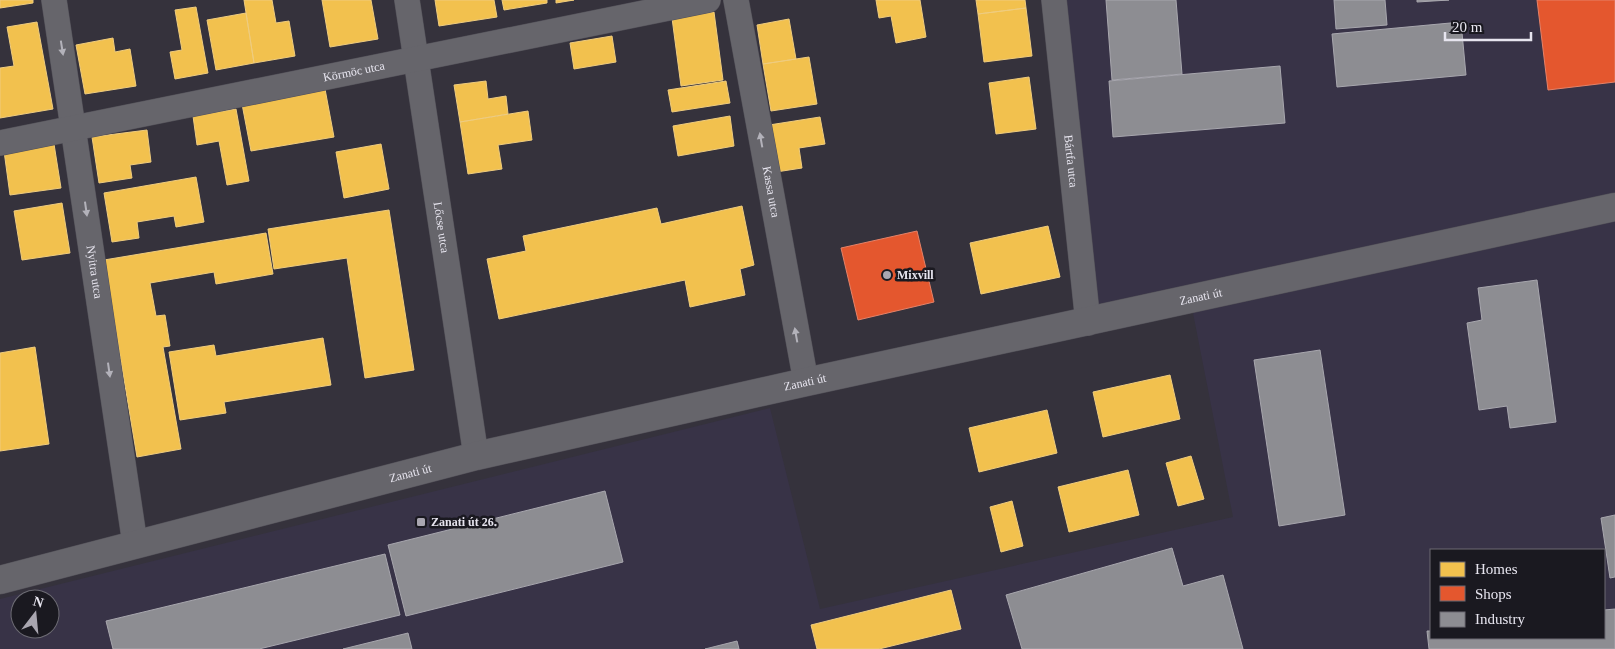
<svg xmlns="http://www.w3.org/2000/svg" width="1615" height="649" font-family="Georgia,serif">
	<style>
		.built { fill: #383347; fill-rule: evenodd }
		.homes { fill: #f2c14e; stroke: #efcc7e }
		.shops { fill: #e4572e; stroke: #e58268 }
		.industry { fill: #8d8d92; stroke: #a8a7ae }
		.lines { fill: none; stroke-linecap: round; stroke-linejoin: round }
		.street-casing { stroke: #525058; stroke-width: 26 }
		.secondary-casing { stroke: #525058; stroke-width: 29 }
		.street { stroke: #66656b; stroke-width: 25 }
		.secondary { stroke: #66656b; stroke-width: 28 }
		.oneway { fill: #b3b2ba }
		.poi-dot { fill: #a9a6b0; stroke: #1a1920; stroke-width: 2 }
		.labels { text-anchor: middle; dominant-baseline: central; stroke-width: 5; stroke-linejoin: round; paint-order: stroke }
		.street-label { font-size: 12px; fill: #e7e5ef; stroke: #1a1920 }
		.poi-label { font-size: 12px; font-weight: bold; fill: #e7e5ef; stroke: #1a1920; text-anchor: start }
	</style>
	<rect width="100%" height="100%" fill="#35323c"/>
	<path class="built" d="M 1066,0 L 1615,0 L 1615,649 L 0,649 L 0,599 L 770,408 L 820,609 L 1233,517 L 1192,308 L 1098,326 ZM 1431,550 L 1604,550 L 1604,638 L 1431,638 ZM 20,599 L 50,599 L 50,629 L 20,629 Z"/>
	<path class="homes" d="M 0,0 L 33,0 L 33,3 L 0,8 Z
		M 244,0 L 272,0 L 276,23 L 289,21 L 295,56 L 254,63 Z
		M 322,0 L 371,0 L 378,39 L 330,47 Z
		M 435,0 L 494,0 L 497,17 L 439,26 Z
		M 502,0 L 547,0 L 547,3 L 504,10 Z
		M 556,0 L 574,0 L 556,3 Z
		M 876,0 L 920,0 L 926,37 L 896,43 L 891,16 L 879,18 Z
		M 976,0 L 1025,0 L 1026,8 L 978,14 Z
		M 196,7 L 208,73 L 175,79 L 170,52 L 182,50 L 175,10 Z
		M 1026,8 L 1032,56 L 984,62 L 978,14 Z
		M 714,12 L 723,80 L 681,86 L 672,18 Z
		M 246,13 L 254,63 L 216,70 L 207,20 Z
		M 789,19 L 796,59 L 763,64 L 757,25 Z
		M 37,22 L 53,109 L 0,118 L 0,68 L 14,66 L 7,27 Z
		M 612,36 L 616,62 L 574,69 L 570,43 Z
		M 113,38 L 115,52 L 130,49 L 136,86 L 85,94 L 76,45 Z
		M 809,57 L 817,104 L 771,111 L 763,64 Z
		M 1029,77 L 1036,129 L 996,134 L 989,83 Z
		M 486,81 L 488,99 L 506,96 L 508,114 L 460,122 L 454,85 Z
		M 726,81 L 730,103 L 672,112 L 668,90 Z
		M 325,89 L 334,137 L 251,151 L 242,104 Z
		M 236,109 L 249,181 L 227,185 L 219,141 L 197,145 L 193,116 Z
		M 528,111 L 532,140 L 498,145 L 502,169 L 468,174 L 460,122 Z
		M 730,116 L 734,146 L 678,156 L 673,126 Z
		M 820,117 L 825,144 L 799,148 L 802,168 L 776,172 L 769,125 Z
		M 147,130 L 151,162 L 130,165 L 132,178 L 99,183 L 92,137 Z
		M 54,144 L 61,188 L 10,195 L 4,151 Z
		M 381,144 L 389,189 L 344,198 L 336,152 Z
		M 196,177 L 204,222 L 176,227 L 174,216 L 137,222 L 139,238 L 112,242 L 104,193 Z
		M 62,203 L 70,253 L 22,260 L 14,211 Z
		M 742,206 L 754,265 L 740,269 L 745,295 L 690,307 L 685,280 L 499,319 L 487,259 L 526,251 L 523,236 L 657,208 L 661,224 Z
		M 389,210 L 414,370 L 365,378 L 347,258 L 274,269 L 268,229 Z
		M 1048,226 L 1060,277 L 981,294 L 970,243 Z
		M 266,233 L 273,274 L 216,284 L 214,272 L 150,283 L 156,316 L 165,315 L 170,346 L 163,347 L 181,449 L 137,457 L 104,260 Z
		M 323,338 L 331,385 L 224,402 L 226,413 L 180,420 L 169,352 L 214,345 L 216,356 Z
		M 35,347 L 49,444 L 0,451 L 0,353 Z
		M 1170,375 L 1180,419 L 1103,437 L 1093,392 Z
		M 1047,410 L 1057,453 L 979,472 L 969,428 Z
		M 1191,456 L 1204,499 L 1178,506 L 1166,463 Z
		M 1128,470 L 1139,515 L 1069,532 L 1058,487 Z
		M 1012,501 L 1023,546 L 1001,552 L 990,507 Z
		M 951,590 L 961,629 L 879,649 L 817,649 L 811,625 Z"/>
	<path class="shops" d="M 1537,0 L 1615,0 L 1615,82 L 1548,90 Z
		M 917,231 L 934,302 L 858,320 L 841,248 Z"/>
	<path class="industry" d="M 1106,0 L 1176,0 L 1182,74 L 1112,80 Z
		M 1334,0 L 1385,0 L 1387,25 L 1336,29 Z
		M 1417,0 L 1449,0 L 1417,2 Z
		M 1461,22 L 1466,75 L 1337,87 L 1332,34 Z
		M 1280,66 L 1285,123 L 1113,137 L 1109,81 Z
		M 1537,280 L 1556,422 L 1510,428 L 1507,406 L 1479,410 L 1467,323 L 1482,320 L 1478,288 Z
		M 1320,350 L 1345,515 L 1279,526 L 1254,360 Z
		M 605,491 L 623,562 L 406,616 L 388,545 Z
		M 1615,515 L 1615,577 L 1610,578 L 1601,518 Z
		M 1172,548 L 1183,586 L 1223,575 L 1243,649 L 1022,649 L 1006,595 Z
		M 385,554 L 400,615 L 259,649 L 113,649 L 106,621 Z
		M 1615,609 L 1615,649 L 1429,649 L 1427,631 L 1431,631 L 1431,638 L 1604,638 L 1604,610 Z
		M 408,633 L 412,649 L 343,649 Z
		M 737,641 L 739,649 L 705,649 Z"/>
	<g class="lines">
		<g class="street-casing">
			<g id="street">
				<path id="s1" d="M 54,0 L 135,544"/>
				<path id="s2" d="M 407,0 L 476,456"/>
				<path id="s3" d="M 736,0 L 806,382"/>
				<path id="s4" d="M 1054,0 L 1088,323"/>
				<path id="s5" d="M 0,143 L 708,0"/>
			</g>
		</g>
		<g class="secondary-casing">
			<g id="secondary">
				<path id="s6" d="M 0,580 L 476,456 L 806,382 L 1615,207"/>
			</g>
		</g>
		<use href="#street" class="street"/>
		<use href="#secondary" class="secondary"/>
	</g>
	<defs><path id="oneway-solid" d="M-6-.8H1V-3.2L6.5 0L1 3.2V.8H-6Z" transform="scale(1.25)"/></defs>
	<g class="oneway">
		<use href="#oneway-solid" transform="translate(62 48) rotate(81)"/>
		<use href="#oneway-solid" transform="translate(761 140) rotate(-100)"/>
		<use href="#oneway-solid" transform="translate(86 209) rotate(82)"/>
		<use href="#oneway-solid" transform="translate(796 335) rotate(-100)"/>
		<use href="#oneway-solid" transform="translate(109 370) rotate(82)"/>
	</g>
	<g class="poi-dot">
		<circle cx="887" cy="275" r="5"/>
		<rect x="416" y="517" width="10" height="10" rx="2.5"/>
	</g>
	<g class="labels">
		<g class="street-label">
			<text stroke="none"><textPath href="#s5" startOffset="361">Körmöc utca</textPath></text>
			<text stroke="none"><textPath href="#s4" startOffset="162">Bártfa utca</textPath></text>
			<text stroke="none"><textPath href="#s3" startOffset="195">Kassa utca</textPath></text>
			<text stroke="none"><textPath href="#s2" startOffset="230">Lőcse utca</textPath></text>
			<text stroke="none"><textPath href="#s1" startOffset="275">Nyitra utca</textPath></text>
			<text stroke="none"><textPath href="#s6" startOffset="1234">Zanati út</textPath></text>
			<text stroke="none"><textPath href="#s6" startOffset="829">Zanati út</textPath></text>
			<text stroke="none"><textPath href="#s6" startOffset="424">Zanati út</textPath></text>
		</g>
		<g class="poi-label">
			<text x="897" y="275">Mixvill</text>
			<text x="431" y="522">Zanati út 26.</text>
		</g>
	</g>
	<rect x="1430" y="549" width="175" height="90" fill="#1a1920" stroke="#6c6b73"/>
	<rect x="1440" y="562" width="25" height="15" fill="#f2c14e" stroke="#6c6b73"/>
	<text x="1475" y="574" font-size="15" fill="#e7e5ef">Homes</text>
	<rect x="1440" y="586" width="25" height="15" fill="#e4572e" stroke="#6c6b73"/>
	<text x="1475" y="599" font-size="15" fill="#e7e5ef">Shops</text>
	<rect x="1440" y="612" width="25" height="15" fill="#8d8d92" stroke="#6c6b73"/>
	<text x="1475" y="624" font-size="15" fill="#e7e5ef">Industry</text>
	<g transform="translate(35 614) rotate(16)"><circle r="24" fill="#1a1920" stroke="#6c6b73"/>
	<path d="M0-4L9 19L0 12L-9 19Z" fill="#a9a6b0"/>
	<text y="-8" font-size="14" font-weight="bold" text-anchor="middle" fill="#e7e5ef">N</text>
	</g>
	<path d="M1445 32v8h86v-8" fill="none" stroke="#e7e5ef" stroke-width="2.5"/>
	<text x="1452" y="32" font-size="15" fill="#e7e5ef" stroke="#1a1920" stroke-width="4" paint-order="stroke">20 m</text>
</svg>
